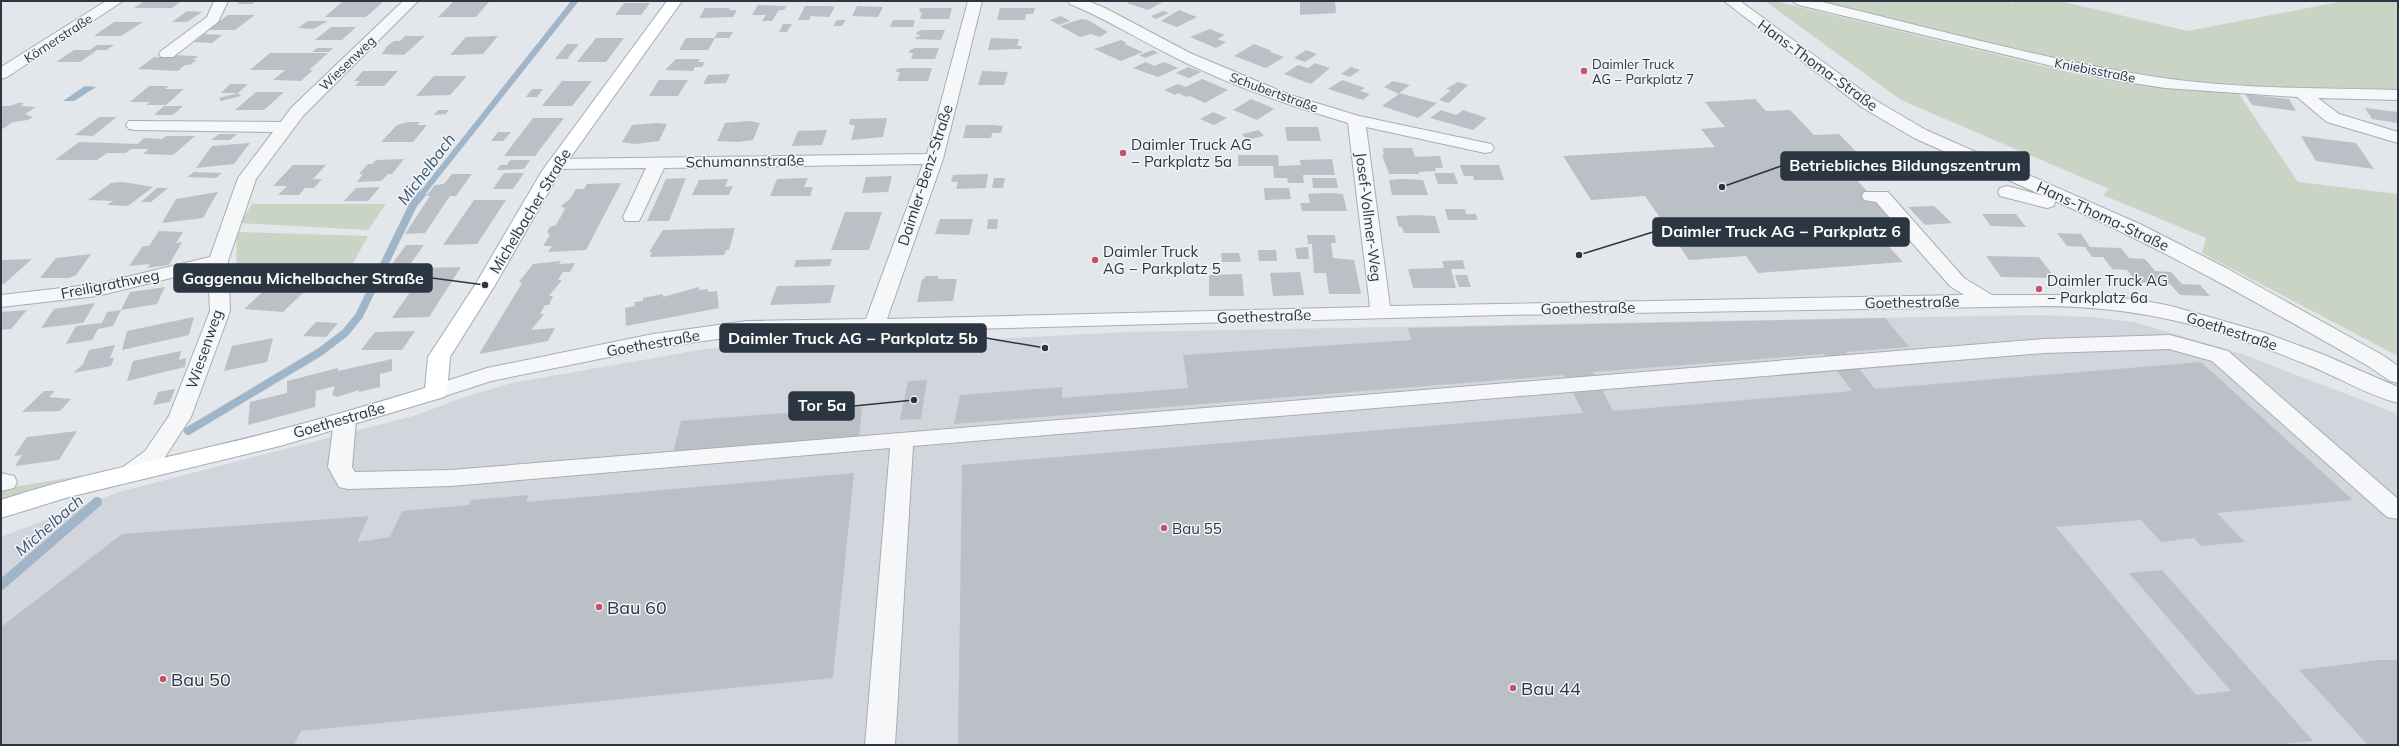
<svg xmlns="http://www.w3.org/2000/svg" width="2399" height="746" font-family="Mulish,sans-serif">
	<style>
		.built { fill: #d2d6dc }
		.green { fill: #c9d4c5 }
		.water { fill: #a1b5c8 }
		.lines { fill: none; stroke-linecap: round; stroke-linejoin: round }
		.stream-far2 { stroke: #a1b5c8; stroke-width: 6 }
		.stream-far1 { stroke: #a1b5c8; stroke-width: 8 }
		.stream { stroke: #a1b5c8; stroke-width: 10 }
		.building { fill: #bbc0c7; fill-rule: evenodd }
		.minor-casing { stroke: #a8adb4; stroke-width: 2 }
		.major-casing { stroke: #a3abb5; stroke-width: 2 }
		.minor { fill: #f6f7f9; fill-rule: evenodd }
		.major { fill: #fff; fill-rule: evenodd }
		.poi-dot { fill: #c65268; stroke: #f3f5f8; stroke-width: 1.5 }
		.labels { text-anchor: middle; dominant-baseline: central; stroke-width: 3; stroke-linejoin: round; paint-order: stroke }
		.far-street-label { font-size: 13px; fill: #2c3542; stroke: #f3f5f8 }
		.far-poi-label { font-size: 13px; fill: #2c3542; stroke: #f3f5f8; text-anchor: start }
		.street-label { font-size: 15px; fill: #2c3542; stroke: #f3f5f8 }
		.poi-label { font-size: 15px; fill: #2c3542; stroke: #f3f5f8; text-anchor: start }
		.water-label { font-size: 16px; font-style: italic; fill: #395573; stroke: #f3f5f8 }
		.near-poi-label { font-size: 18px; fill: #2c3542; stroke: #f3f5f8; text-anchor: start }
		.leader { fill: none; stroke: #2c3542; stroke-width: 1.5 }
		.callout-dot { fill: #2c3542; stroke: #f3f5f8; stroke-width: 1.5 }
		.callout { fill: #2c3542; stroke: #2c3542; stroke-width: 1.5 }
		.callout-label { font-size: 16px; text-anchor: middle; font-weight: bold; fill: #fff }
	</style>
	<rect width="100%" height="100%" fill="#e3e6ea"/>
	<path class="built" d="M 2039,315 L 2092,317 L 2134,322 L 2242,354 L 2398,414 L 2398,745 L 1,745 L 1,537 L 119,492 L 417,415 L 462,398 L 512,383 L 705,349 L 759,345 L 990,339 L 1127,332 Z"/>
	<path class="green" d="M 1765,1 L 1775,1 L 2101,80 L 2237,91 L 2298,182 L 2398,194 L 2398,356 L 2202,253 L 2206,238 L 2103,195 L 2109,189 L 1901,100 Z
		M 1813,1 L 2005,1 L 2013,3 L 2015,1 L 2060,1 L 2188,31 L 2344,1 L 2398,1 L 2398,92 C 2301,89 2204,86 2109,69 C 2009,51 1911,25 1813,1 Z
		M 252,204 L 386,204 L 368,230 L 240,223 Z
		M 237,232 L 368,236 L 348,272 L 236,273 Z
		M 80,476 L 78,480 L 1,505 L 1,489 Z"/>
	<path class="water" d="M 85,86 L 96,87 L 74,101 L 63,101 Z"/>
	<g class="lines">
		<path class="stream-far2" d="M 421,195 L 575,1"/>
		<path class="stream-far1" d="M 188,431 L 320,352 L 345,333 L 359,316 L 413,205 L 422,194"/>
		<path class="stream" d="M 1,585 L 97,502"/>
	</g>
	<path class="building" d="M 144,1 L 168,1 L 180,2 L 172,8 L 134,8 Z
		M 241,1 L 257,1 L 252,4 L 237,4 Z
		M 343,1 L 384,1 L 366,17 L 325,17 Z
		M 1131,1 L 1161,1 L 1163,2 L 1148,10 L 1127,3 Z
		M 1300,1 L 1335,1 L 1336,13 L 1300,15 Z
		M 453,2 L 489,2 L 476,17 L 438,17 Z
		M 624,3 L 650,3 L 641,15 L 615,15 Z
		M 758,5 L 782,6 L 787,6 L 784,10 L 779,10 L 772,21 L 762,21 L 766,15 L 752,15 Z
		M 805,6 L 828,6 L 835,7 L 829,17 L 811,16 L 809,20 L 798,20 Z
		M 857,6 L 883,7 L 878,17 L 852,16 Z
		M 705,8 L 730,8 L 729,10 L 737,10 L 733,17 L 699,18 Z
		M 920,8 L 952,8 L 949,19 L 920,19 L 922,12 L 919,12 Z
		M 1000,8 L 1035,8 L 1033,14 L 1026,14 L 1025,20 L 997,20 Z
		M 1179,10 L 1197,17 L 1177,27 L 1161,21 Z
		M 187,11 L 202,12 L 187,22 L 172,22 Z
		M 1163,11 L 1169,13 L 1156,19 L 1151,16 Z
		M 228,15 L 255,15 L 235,30 L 208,30 Z
		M 1061,16 L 1070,21 L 1059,25 L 1050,20 Z
		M 1081,19 L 1088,20 L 1108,32 L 1100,37 L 1091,34 L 1080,37 L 1060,26 Z
		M 837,20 L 846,20 L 842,26 L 833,26 Z
		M 893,20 L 915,20 L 913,27 L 890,27 Z
		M 308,21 L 328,21 L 313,29 L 298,28 Z
		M 114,22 L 143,22 L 121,36 L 94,36 Z
		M 783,24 L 792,24 L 787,32 L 779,32 Z
		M 331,27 L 356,27 L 342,40 L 315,40 Z
		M 1210,29 L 1225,35 L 1217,39 L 1226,42 L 1216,48 L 1190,37 Z
		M 922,30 L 945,30 L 941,40 L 915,39 L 916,37 L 919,37 L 920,35 L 916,34 L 917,32 Z
		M 718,32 L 733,32 L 729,38 L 715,38 L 708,50 L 679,50 L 686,38 L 714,38 Z
		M 204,34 L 222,35 L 212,43 L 194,42 Z
		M 405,36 L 425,36 L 404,55 L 382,54 L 387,46 L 394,41 L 400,41 Z
		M 498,36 L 483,54 L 450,55 L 466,37 Z
		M 596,38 L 624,38 L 606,62 L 577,62 Z
		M 991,38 L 1019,39 L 1017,46 L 1022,46 L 1021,49 L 988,50 Z
		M 1121,40 L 1127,43 L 1124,44 L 1143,52 L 1121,61 L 1094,49 Z
		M 567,44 L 579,44 L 567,59 L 555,59 Z
		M 1254,44 L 1272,51 L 1270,52 L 1284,57 L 1266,68 L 1234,56 Z
		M 97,45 L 114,45 L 107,50 L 97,50 L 80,62 L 56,62 L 74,50 L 90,50 Z
		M 317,48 L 333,48 L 329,52 L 312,52 Z
		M 915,48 L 939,48 L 935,59 L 911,59 L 913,53 L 909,53 L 910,50 Z
		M 1153,50 L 1158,53 L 1145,58 L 1139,55 Z
		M 1306,50 L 1317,54 L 1305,62 L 1294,58 Z
		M 270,53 L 328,53 L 309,70 L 313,70 L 301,81 L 273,80 L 285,70 L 250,70 Z
		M 173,55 L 198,56 L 193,60 L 197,60 L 189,65 L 185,65 L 178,71 L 138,69 L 154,57 L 169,58 Z
		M 676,59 L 700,59 L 698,62 L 705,62 L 702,67 L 695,67 L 693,71 L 665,70 Z
		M 1146,62 L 1154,66 L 1164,62 L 1178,68 L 1158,77 L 1133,68 Z
		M 1315,63 L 1330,68 L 1311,84 L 1284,74 L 1298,65 L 1308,68 Z
		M 1188,67 L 1201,72 L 1189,78 L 1176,73 Z
		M 1351,67 L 1360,70 L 1350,77 L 1341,74 Z
		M 902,68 L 932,68 L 928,81 L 897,81 L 900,72 L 896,72 L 897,69 Z
		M 363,71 L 398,71 L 384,86 L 355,86 L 360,81 L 354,81 Z
		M 982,71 L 1008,72 L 1004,85 L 978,85 Z
		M 730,74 L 726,83 L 703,84 L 708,75 Z
		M 434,76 L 467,76 L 450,95 L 416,96 Z
		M 1202,79 L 1228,90 L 1205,103 L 1190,96 L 1187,97 L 1178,93 L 1175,95 L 1164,90 L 1178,84 L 1186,87 Z
		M 659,80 L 688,80 L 678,96 L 649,96 Z
		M 1342,80 L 1365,88 L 1360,91 L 1370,94 L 1363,100 L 1328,89 Z
		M 562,81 L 592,81 L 572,106 L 542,106 Z
		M 1393,81 L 1410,85 L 1399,93 L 1437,103 L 1418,118 L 1382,106 L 1399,94 L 1384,87 Z
		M 1458,82 L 1468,85 L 1449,103 L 1439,100 L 1451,90 L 1446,89 Z
		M 230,84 L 248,84 L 238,93 L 241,96 L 221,101 L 219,98 L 238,93 L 221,93 Z
		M 149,86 L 169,86 L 165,89 L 184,89 L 166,105 L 146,105 L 150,102 L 130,102 Z
		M 532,89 L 543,89 L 537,97 L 526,97 Z
		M 256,92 L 284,92 L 264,110 L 235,110 Z
		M 2245,94 L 2289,99 L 2296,111 L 2252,105 Z
		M 1251,99 L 1266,105 L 1274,109 L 1257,120 L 1233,110 Z
		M 1755,99 L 1766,111 L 1790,110 L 1814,135 L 1839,134 L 1879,175 L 1854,177 L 1900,227 L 1873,229 L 1903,262 L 1758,273 L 1746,256 L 1689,260 L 1645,196 L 1591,200 L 1563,156 L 1715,147 L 1701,129 L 1725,127 L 1705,102 Z
		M 18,103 L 24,103 L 21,106 L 36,107 L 25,114 L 33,117 L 28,120 L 13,122 L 1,130 L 1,106 L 10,106 Z
		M 164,106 L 183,106 L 173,115 L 154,115 Z
		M 2365,108 L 2398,112 L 2398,123 L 2372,119 Z
		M 438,110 L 449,110 L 446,114 L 434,115 Z
		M 1441,110 L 1456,115 L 1463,110 L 1487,118 L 1473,130 L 1430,118 Z
		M 1213,112 L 1227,118 L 1214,125 L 1200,119 Z
		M 99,117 L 117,117 L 93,136 L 75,135 Z
		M 533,118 L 564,118 L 535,156 L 504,156 Z
		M 887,118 L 883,137 L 851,140 L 855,126 L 849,124 L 850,119 Z
		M 749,121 L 760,123 L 753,140 L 738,142 L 717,141 L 725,123 Z
		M 408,122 L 420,122 L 417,125 L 427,125 L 413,142 L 381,142 L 397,125 Z
		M 657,123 L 667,124 L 659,141 L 635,144 L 622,142 L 632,125 Z
		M 966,125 L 994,125 L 1003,126 L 1001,133 L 992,133 L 991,138 L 963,138 Z
		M 1285,127 L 1318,127 L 1321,141 L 1287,141 Z
		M 827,130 L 822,145 L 792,146 L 798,131 Z
		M 1259,130 L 1264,136 L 1247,140 L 1242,134 Z
		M 498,132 L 511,132 L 503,141 L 491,141 Z
		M 219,134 L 237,134 L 230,140 L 211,140 Z
		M 166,136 L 195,136 L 173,155 L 143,154 L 149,149 L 131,149 L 126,153 L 107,153 L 97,160 L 55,160 L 79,142 L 138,144 L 144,138 L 162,139 Z
		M 2301,136 L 2356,143 L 2374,169 L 2316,161 Z
		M 250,143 L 234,164 L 196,168 L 212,146 Z
		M 1383,148 L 1412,148 L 1415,157 L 1440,156 L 1443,168 L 1435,168 L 1436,171 L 1419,172 L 1419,174 L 1389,174 L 1382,155 L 1384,155 Z
		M 1238,155 L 1278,155 L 1279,166 L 1301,165 L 1300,160 L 1332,159 L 1335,175 L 1303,175 L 1304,183 L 1288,183 L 1287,178 L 1274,178 L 1273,166 L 1238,166 Z
		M 404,159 L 392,174 L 388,174 L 381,181 L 357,182 L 363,174 L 359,174 L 368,164 L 372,164 L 376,160 Z
		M 510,160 L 530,160 L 524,169 L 497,170 L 500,165 L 507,165 Z
		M 293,165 L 326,165 L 313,179 L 322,179 L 314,188 L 305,188 L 299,195 L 278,195 L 287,186 L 273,186 Z
		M 1460,165 L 1499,165 L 1504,180 L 1474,180 L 1473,176 L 1464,176 Z
		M 194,172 L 222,173 L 216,178 L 187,177 Z
		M 504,173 L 524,173 L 513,189 L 493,189 Z
		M 1434,173 L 1454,173 L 1458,184 L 1438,184 Z
		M 452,174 L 472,174 L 456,196 L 450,196 L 425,233 L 405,234 L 430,196 L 426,196 L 435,185 L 444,184 Z
		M 988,174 L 986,188 L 956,189 L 958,182 L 951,182 L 953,175 Z
		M 892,176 L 888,192 L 862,193 L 866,177 Z
		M 686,178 L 669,221 L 647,221 L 666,179 Z
		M 808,178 L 804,187 L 813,187 L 810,196 L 770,196 L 777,179 Z
		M 994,178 L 1005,178 L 1003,188 L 992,188 Z
		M 1312,178 L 1336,178 L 1338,188 L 1313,188 Z
		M 728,179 L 725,187 L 733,186 L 729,195 L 692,195 L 699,180 Z
		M 1402,179 L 1423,180 L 1428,195 L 1392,195 L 1389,180 Z
		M 123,182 L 153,187 L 128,206 L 107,205 L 113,201 L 88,200 L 111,183 Z
		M 621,183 L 586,250 L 548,252 L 552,246 L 543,246 L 550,235 L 547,232 L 550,227 L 556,225 L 565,209 L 561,206 L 570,199 L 576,189 L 584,189 L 587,184 Z
		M 380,187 L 368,201 L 344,201 L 356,188 Z
		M 157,188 L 168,188 L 151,202 L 141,202 Z
		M 1264,188 L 1289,188 L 1291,199 L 1265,200 Z
		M 218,192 L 203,218 L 162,223 L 176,199 Z
		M 1329,193 L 1343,194 L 1347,211 L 1302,211 L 1300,203 L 1310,203 L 1308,194 Z
		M 474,200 L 506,200 L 477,244 L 443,245 Z
		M 1934,206 L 1952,223 L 1925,225 L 1908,207 Z
		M 1445,209 L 1465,209 L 1466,214 L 1476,214 L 1478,220 L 1448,220 Z
		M 845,212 L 882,212 L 869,250 L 831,250 Z
		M 1982,214 L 2016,214 L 2026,227 L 1991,226 Z
		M 1416,215 L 1435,216 L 1440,233 L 1404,233 L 1402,227 L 1399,227 L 1396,216 Z
		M 940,219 L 973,219 L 969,235 L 935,234 Z
		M 988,219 L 998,219 L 997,229 L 987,229 Z
		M 735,228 L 729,250 L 726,250 L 724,255 L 650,257 L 652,252 L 649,252 L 663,230 Z
		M 159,231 L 183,232 L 176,243 L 182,242 L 169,265 L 147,268 L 150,264 L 129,266 L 143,246 L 149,246 Z
		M 2057,233 L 2081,234 L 2090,247 L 2121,248 L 2129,258 L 2145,259 L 2155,271 L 2171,272 L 2182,284 L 2200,285 L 2210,296 L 2180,295 L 2170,284 L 2137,282 L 2127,270 L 2112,269 L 2103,257 L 2092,257 L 2085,247 L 2067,246 Z
		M 1307,235 L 1335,235 L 1336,243 L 1331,243 L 1333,258 L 1354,260 L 1361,294 L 1329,294 L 1326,273 L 1314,273 L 1312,244 L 1308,244 Z
		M 406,245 L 424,245 L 403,274 L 385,274 Z
		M 1308,247 L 1309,259 L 1297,259 L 1295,248 Z
		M 1258,250 L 1276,250 L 1277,261 L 1259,261 Z
		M 1221,253 L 1239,253 L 1241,262 L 1222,262 Z
		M 91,254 L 76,275 L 69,278 L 40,278 L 56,258 Z
		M 1986,256 L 2039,257 L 2055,278 L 2001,277 Z
		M 32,259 L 4,284 L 1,284 L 1,260 Z
		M 832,259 L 830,266 L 794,267 L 796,260 Z
		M 1463,260 L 1465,269 L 1451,269 L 1456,288 L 1413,288 L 1408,269 L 1444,268 L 1442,261 Z
		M 561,261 L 559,264 L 575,263 L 570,272 L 563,272 L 558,280 L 562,280 L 549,296 L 553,296 L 549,305 L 545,305 L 540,314 L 544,314 L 531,330 L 555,328 L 548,341 L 479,354 L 522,283 L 519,282 L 533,264 Z
		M 461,267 L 429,317 L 392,318 L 427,268 Z
		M 1300,272 L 1304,295 L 1273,296 L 1270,273 Z
		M 1242,274 L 1244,296 L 1209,296 L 1209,275 Z
		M 1455,275 L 1467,275 L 1471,287 L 1459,287 Z
		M 925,276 L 938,276 L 938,279 L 957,279 L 953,301 L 917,302 L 922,279 L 924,279 Z
		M 270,285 L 308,288 L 283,312 L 244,309 Z
		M 835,285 L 830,303 L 770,305 L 777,286 Z
		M 165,287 L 157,304 L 121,310 L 130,292 Z
		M 699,287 L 699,290 L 708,289 L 708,292 L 717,291 L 719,308 L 626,326 L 625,308 L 635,306 L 634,302 L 643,301 L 643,298 L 663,294 L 663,297 Z
		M 95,303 L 83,323 L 41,328 L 54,309 Z
		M 27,310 L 11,329 L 1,330 L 1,312 Z
		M 121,310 L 113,326 L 98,329 L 92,340 L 66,344 L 76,326 L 102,323 L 107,312 Z
		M 194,317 L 189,335 L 122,350 L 127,331 Z
		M 1885,318 L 1909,347 L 1846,352 L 1875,389 L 2201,362 L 2353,500 L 2217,513 L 2245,542 L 2201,546 L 2194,538 L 2161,542 L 2141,520 L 2056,527 L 2196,695 L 2231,691 L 2129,573 L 2162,570 L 2313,741 L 2275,745 L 958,745 L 962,465 L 1583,413 L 1564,375 L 954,424 L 960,395 L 1062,387 L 1062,398 L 1188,388 L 1183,355 L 1412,340 L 1407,328 ZM 1824,354 L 1852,391 L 1613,411 L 1593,372 Z
		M 316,322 L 338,323 L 326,337 L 303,336 Z
		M 415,331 L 402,350 L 361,350 L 375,332 Z
		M 273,338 L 267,362 L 224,371 L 232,346 Z
		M 115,345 L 110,358 L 114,358 L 111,366 L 73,373 L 83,364 L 89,350 Z
		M 181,351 L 179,360 L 186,358 L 185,367 L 127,381 L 133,361 Z
		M 392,359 L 392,371 L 380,374 L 380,387 L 359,392 L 359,390 L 337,397 L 332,395 L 335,386 L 316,391 L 315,407 L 248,425 L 250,402 L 287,393 L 287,381 L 338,368 L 338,371 Z
		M 927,380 L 921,419 L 900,420 L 908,381 Z
		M 175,389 L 170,402 L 153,405 L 158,392 Z
		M 44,391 L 55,391 L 49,397 L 71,399 L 60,411 L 22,412 Z
		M 862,407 L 859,438 L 673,453 L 681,421 Z
		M 77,431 L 59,460 L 15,466 L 22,455 L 14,456 L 27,437 Z
		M 854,473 L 833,678 L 301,731 L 294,745 L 1,745 L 1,627 L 122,534 L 369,516 L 357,542 L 390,537 L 402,511 L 469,505 L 471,500 L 529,495 L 526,502 Z
		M 2379,660 L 2398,660 L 2398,745 L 2368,745 L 2299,670 Z"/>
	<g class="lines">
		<g class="minor-casing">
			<path id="minor" d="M 106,1 L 123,1 L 7,77 L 1,79 L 1,67 Z
				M 214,1 L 228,1 L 218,22 L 173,57 L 161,57 L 159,54 L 161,51 L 207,17 Z
				M 403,1 L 418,1 L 303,116 L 256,179 L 228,261 L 230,311 L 191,417 L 161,463 L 139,479 L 131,481 L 123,479 L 119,473 L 123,467 L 145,451 L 169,416 L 210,311 L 208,269 L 97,296 L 1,307 L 1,295 L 97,284 L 210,257 L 238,178 L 273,132 L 135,130 L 129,129 L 126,125 L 129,121 L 281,122 L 291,108 Z
				M 968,1 L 982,1 L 943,159 L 887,319 L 1370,307 L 1348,123 C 1290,106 1232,86 1178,59 C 1141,41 1107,19 1070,4 L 1068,1 L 1088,1 L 1105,8 L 1190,53 L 1290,95 L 1359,116 L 1491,144 L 1494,148 L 1491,152 L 1485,153 L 1366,127 L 1390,306 L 1964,295 L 1950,286 L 1876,202 L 1864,200 L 1862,196 L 1864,192 L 1888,192 L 1964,278 L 1992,295 L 2092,295 L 2140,300 L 2171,306 L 2265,333 L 2322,354 L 2398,387 L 2398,403 C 2366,395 2335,375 2303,363 C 2213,326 2142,307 2044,306 L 1502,315 L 747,335 L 653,348 L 491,381 L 436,399 L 428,397 L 425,392 L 428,387 L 487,368 L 653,334 L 747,321 L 866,319 L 923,164 L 664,168 L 641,217 L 639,221 L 625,221 L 623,217 L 646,168 L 556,169 L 550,168 L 547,164 L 550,160 L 556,159 L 927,154 Z
				M 1724,1 L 1740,1 L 1875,100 L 1926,130 L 2142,225 L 2226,268 L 2384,356 L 2398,366 L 2398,383 L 2390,381 L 2368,366 C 2265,307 2164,249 2055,201 L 2054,206 L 2047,208 L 2000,196 L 1998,192 L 2000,188 L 2007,186 L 2044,196 L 1914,138 L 1863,108 Z
				M 1792,1 L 1818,1 C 1932,28 2047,61 2163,78 C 2240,89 2320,88 2398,90 L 2398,100 L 2318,98 L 2339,114 L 2398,132 L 2398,143 L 2327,122 L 2297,97 L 2165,88 L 2102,78 L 1799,5 Z
				M 2170,335 L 2228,351 L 2398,499 L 2398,519 L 2387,517 L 2212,361 L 2169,349 L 2044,353 L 913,446 L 895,745 L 865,745 L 890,448 L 451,486 L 348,489 L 339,487 L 328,467 L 334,420 L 337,415 L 345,412 L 353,415 L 356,420 L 352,467 L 355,472 L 451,470 L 2044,339 Z
				M 1,473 L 14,476 L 17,482 L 14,488 L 1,491 Z"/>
		</g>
		<g class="major-casing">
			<path id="major" d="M 667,1 L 682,1 L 560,172 L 495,285 L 450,357 L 447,392 L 444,397 L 280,446 L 69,497 L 1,518 L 1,500 C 72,476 146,463 218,445 C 288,429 357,409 425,388 L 428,357 L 475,285 L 542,171 Z"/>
		</g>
		<use href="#minor" class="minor"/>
		<use href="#major" class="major"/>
	</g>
	<g class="poi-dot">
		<circle cx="1584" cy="71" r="4"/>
		<circle cx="1123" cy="153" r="4"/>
		<circle cx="1095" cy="260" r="4"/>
		<circle cx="2039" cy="289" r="4"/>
		<circle cx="1164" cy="528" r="4"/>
		<circle cx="599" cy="607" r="4"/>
		<circle cx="163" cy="679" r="4"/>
		<circle cx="1513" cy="688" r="4"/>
	</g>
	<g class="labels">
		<g class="far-street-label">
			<text transform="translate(58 38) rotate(-33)">Körnerstraße</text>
			<text transform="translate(347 63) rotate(-44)">Wiesenweg</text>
			<text transform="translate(2095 70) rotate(11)">Kniebisstraße</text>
			<text transform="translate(1274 92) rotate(20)">Schubertstraße</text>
		</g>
		<g class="far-poi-label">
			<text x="1592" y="64">Daimler Truck<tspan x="1592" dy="15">AG − Parkplatz 7</tspan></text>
		</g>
		<g class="street-label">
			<text transform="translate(1818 65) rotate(36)">Hans-Thoma-Straße</text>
			<text transform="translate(745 161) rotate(-1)">Schumannstraße</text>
			<text transform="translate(925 175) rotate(-72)">Daimler-Benz-Straße</text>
			<text transform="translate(530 211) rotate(-59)">Michelbacher Straße</text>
			<text transform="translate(2103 216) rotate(25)">Hans-Thoma-Straße</text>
			<text transform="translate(1369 217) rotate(83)">Josef-Vollmer-Weg</text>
			<text transform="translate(110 284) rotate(-11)">Freiligrathweg</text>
			<text transform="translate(1912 302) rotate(-1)">Goethestraße</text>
			<text transform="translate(1588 308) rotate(-1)">Goethestraße</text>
			<text transform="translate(1264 316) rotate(-2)">Goethestraße</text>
			<text transform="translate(2232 331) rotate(18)">Goethestraße</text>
			<text transform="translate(653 343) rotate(-10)">Goethestraße</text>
			<text transform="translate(204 349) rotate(-71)">Wiesenweg</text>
			<text transform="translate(339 420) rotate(-16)">Goethestraße</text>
		</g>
		<g class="poi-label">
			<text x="1131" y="144">Daimler Truck AG<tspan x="1131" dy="17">− Parkplatz 5a</tspan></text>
			<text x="1103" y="251">Daimler Truck<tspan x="1103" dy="17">AG − Parkplatz 5</tspan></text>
			<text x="2047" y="280">Daimler Truck AG<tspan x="2047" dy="17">− Parkplatz 6a</tspan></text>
			<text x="1172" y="528">Bau 55</text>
		</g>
		<g class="water-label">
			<text transform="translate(426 169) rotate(-53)">Michelbach</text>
			<text transform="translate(49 525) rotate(-41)">Michelbach</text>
		</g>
		<g class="near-poi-label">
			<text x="607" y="607">Bau 60</text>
			<text x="171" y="679">Bau 50</text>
			<text x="1521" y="688">Bau 44</text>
		</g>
	</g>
	<path class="leader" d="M1722 187L1781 166M1579 255L1653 232M485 285L432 278M1045 348L986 338M914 400L854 406"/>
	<g class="callout-dot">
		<circle cx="1722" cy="187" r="4"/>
		<circle cx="1579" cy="255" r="4"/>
		<circle cx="485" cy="285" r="4"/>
		<circle cx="1045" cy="348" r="4"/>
		<circle cx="914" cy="400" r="4"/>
	</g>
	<g class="callout">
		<rect x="1781" y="152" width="248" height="28" rx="4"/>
		<rect x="1653" y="218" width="256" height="28" rx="4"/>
		<rect x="174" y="264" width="258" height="28" rx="4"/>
		<rect x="720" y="324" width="266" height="28" rx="4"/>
		<rect x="789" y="392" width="65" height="28" rx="4"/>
	</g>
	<g class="callout-label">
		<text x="1905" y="171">Betriebliches Bildungszentrum</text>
		<text x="1781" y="237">Daimler Truck AG − Parkplatz 6</text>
		<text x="303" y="284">Gaggenau Michelbacher Straße</text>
		<text x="853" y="344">Daimler Truck AG − Parkplatz 5b</text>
		<text x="822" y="411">Tor 5a</text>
	</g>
	<rect width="2399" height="746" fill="none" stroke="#2c3542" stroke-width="4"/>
</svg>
